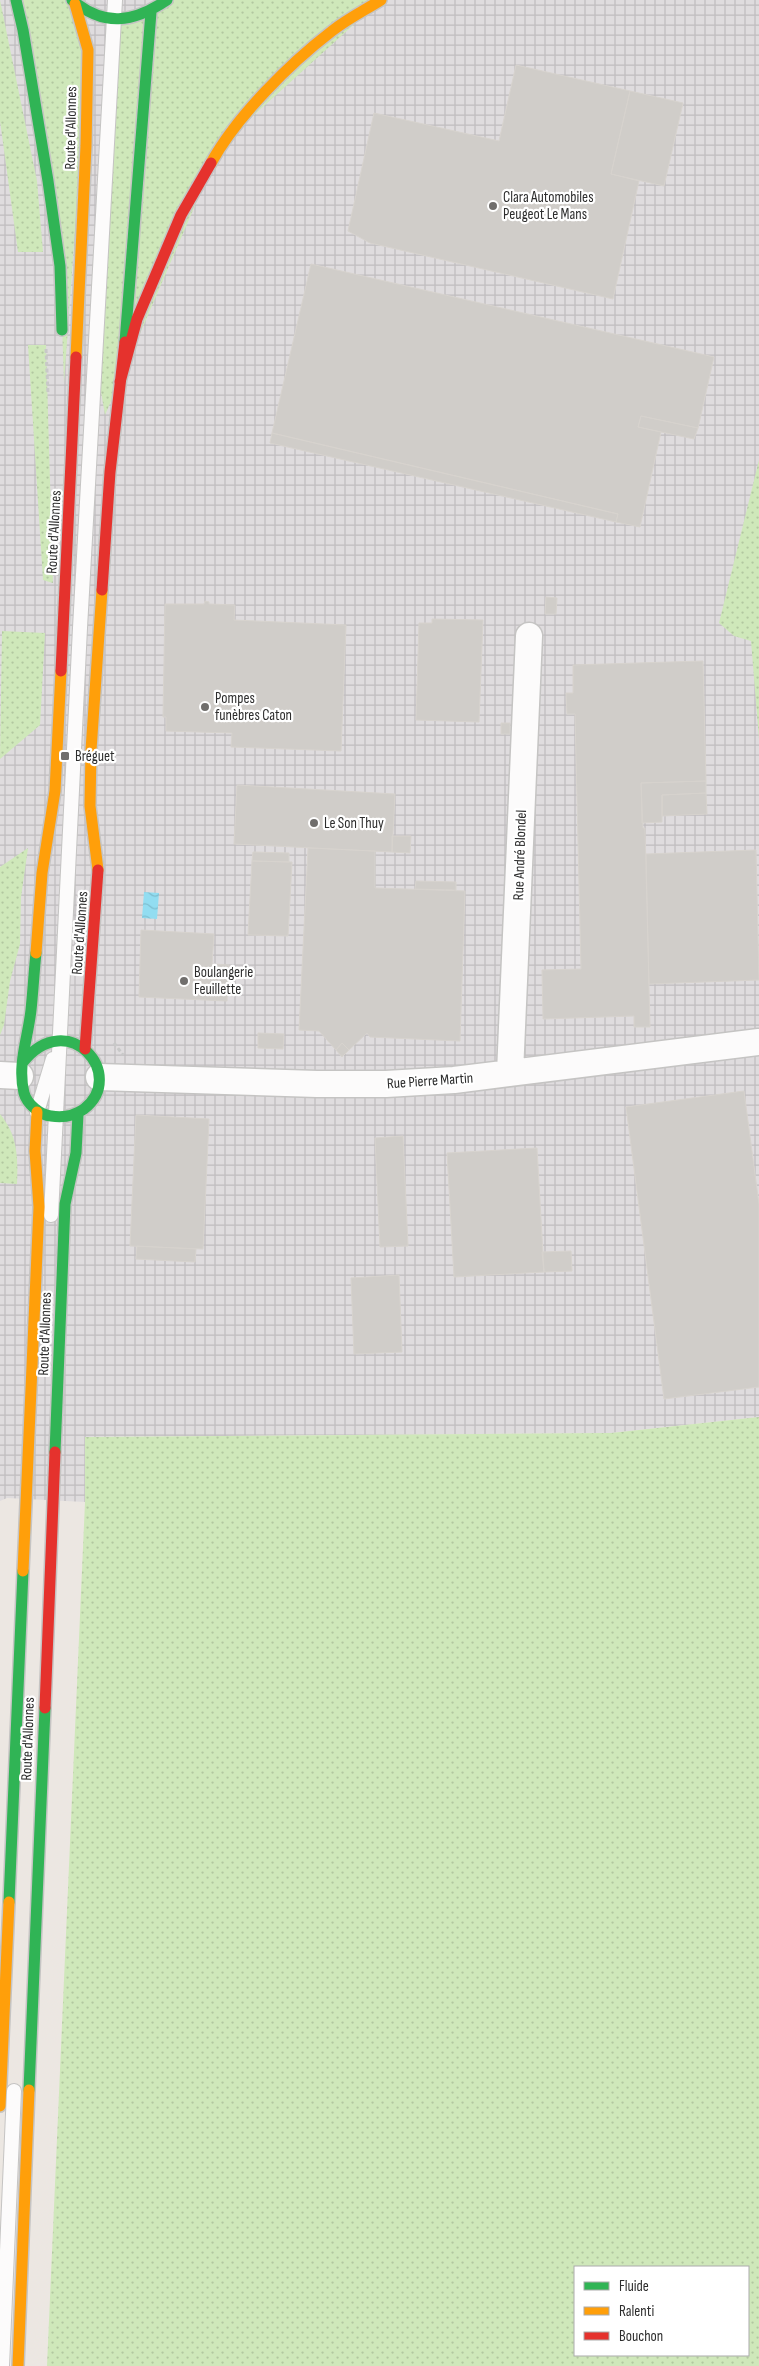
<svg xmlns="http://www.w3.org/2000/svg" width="759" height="2366" font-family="'Sofia Sans Condensed',sans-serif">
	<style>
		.industrial { fill: url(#industrial-grid) }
		.grass { fill: url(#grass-dots); fill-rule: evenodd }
		.water { fill: url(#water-waves) }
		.building { fill: #d0cdc9; stroke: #d7d3ce }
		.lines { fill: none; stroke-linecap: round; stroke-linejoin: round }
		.lane-casing { stroke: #c5c4c3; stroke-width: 16 }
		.street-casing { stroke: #c5c4c3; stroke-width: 29 }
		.fast-casing { stroke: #c5c4c3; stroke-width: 14 }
		.slow-casing { stroke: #c5c4c3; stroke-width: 14 }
		.jam-casing { stroke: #c5c4c3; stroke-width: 14 }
		.path { stroke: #c8c8c8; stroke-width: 3; stroke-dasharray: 4 2.5; stroke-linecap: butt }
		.lane { stroke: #fcfbfb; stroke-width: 14 }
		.street { stroke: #fcfbfb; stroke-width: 26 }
		.fast { stroke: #30b455; stroke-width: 11 }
		.slow { stroke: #ff9f0a; stroke-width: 11 }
		.jam { stroke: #e5322d; stroke-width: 11 }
		.poi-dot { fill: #706e6c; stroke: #fff; stroke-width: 2 }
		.labels { text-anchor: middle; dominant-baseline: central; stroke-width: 4.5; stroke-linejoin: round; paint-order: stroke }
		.street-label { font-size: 15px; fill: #2d2d2d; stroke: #fff }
		.poi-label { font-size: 15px; fill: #2d2d2d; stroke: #fff; text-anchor: start }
	</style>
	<defs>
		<pattern id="industrial-grid" width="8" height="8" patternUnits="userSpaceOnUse" patternTransform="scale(1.25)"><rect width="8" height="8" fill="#dfdcde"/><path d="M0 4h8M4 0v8" fill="none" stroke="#c0bdbf"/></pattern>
		<pattern id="grass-dots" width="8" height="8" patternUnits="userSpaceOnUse" patternTransform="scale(1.25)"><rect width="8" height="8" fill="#cfe8ba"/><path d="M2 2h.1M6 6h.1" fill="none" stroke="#b2c7a0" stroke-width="1.8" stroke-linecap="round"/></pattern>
		<pattern id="water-waves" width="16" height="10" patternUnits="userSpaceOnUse" patternTransform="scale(1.25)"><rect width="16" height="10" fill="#92ddf1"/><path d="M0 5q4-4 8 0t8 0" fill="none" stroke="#7ebecf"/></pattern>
	</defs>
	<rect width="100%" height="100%" fill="#ece7e2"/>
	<path class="industrial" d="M 0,0 L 759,0 L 759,1417 L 611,1433 L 86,1437 L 85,1502 L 7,1498 L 0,1501 Z"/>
	<path class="grass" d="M 0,0 L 37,181 L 43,252 L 18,252 L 0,121 Z
		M 16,0 L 72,0 L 88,50 L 64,383 L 60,266 Z
		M 167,0 L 381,0 L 221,145 L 105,415 L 96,363 L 115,20 Z
		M 28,345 L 46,345 L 53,583 L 43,580 Z
		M 759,460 L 759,739 L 751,641 L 734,636 L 719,623 Z
		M 2,631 L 45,633 L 40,725 L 0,759 Z
		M 28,848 L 21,897 L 20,944 L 10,981 L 4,1025 L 0,1035 L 0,867 Z
		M 0,1114 C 18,1136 18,1157 17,1184 L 0,1183 Z
		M 759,1417 L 759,2366 L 47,2366 L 85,1502 L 85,1437 L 611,1433 ZM 575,2267 L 748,2267 L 748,2355 L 575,2355 Z"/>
	<path class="water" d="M 144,892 L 159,893 L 157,919 L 142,918 Z"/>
	<path class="building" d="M 516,65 L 630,91 L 611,174 L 639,181 L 613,299 L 370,243 L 348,231 L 374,113 L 499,141 Z
		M 630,91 L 683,103 L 664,186 L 611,174 Z
		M 311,264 L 714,357 L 698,428 L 641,416 L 638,427 L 661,432 L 640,527 L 616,522 L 618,514 L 272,433 Z
		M 641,416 L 698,428 L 694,439 L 638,427 Z
		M 272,433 L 618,514 L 616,522 L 270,443 Z
		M 546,597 L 557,598 L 556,614 L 545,614 Z
		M 205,601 L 209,602 L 209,604 L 235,605 L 234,620 L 346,625 L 341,751 L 231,747 L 232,733 L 166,731 L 166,717 L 163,717 L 165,604 L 204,604 Z
		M 432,619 L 483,620 L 479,722 L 416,720 L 419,623 L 432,623 Z
		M 703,661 L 706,781 L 641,783 L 643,828 L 645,828 L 650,1027 L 634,1027 L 634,1016 L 543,1019 L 542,970 L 581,969 L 575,714 L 567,714 L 566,693 L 573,693 L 573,665 Z
		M 501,723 L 510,723 L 510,734 L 501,734 Z
		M 706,781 L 706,793 L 662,795 L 662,822 L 642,823 L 641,783 Z
		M 237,785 L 395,794 L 392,852 L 234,844 Z
		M 706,793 L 707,814 L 662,816 L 662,795 Z
		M 392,836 L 411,836 L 410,853 L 392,852 Z
		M 308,848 L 375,851 L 375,888 L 465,891 L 460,1041 L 370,1037 L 367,1033 L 349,1050 L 342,1043 L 336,1050 L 319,1031 L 299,1030 Z
		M 756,850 L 759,980 L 649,984 L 646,854 Z
		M 253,852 L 289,853 L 289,862 L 252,861 Z
		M 252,861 L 292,862 L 288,936 L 248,935 Z
		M 416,881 L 456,882 L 456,890 L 415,889 Z
		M 141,930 L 214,934 L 212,964 L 229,965 L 227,1001 L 139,997 Z
		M 258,1033 L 284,1034 L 283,1049 L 258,1048 Z
		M 342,1043 L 349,1050 L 342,1057 L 336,1050 Z
		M 744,1091 L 759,1204 L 759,1387 L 664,1399 L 626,1107 Z
		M 136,1115 L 209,1119 L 203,1249 L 130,1246 Z
		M 403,1136 L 408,1246 L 380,1247 L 375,1138 Z
		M 537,1148 L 544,1272 L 454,1277 L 447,1153 Z
		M 137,1246 L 196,1249 L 195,1262 L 136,1259 Z
		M 571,1251 L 572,1271 L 544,1272 L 542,1252 Z
		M 399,1275 L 402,1352 L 354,1354 L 351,1278 Z"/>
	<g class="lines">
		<g class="lane-casing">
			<path id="lane" d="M 37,1112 L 53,1059
				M 51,1215 L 80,628 L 115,0
				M 2,2366 L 14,2091"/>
		</g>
		<g class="street-casing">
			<path id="street" d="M 510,1073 L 529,636
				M 0,1075 L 20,1076
				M 99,1077 L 317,1084 L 386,1084 L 454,1080 L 759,1042"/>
		</g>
		<g class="fast-casing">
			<path id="fast" d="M 16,0 L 23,30 L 48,181 L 60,266 L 62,330
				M 72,0 C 104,27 133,23 167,0
				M 125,342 L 151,12
				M 23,1062 C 68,1006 128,1075 84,1109 C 74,1116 63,1118 51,1116 C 40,1115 27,1104 24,1093 C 17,1065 28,1038 31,1010 C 33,991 34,972 36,953
				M 55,1452 L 65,1204 L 76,1153 L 78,1114
				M 9,1902 L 23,1571
				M 29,2090 L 45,1708"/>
		</g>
		<g class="slow-casing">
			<path id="slow" d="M 75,4 L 88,50 L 86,146 L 76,357
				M 211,163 C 237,116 289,64 332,31 C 347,19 365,10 381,0
				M 98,870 L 90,806 L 91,750 L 102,590
				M 36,953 L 42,873 L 55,791 L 61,671
				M 23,1571 L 39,1207 L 35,1151 L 37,1112
				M 0,2106 L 9,1902
				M 18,2366 L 29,2090"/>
		</g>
		<g class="jam-casing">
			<path id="jam" d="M 120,382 L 137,319 L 181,215 L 211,163
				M 102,590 L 110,472 L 125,342
				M 61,671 L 76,357
				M 85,1049 L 98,870
				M 45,1708 L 55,1452"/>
		</g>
		<path class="path" d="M 46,349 L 48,393
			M 114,1043 L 123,1055"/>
		<use href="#lane" class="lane"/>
		<use href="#street" class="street"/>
		<use href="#fast" class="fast"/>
		<use href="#slow" class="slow"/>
		<use href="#jam" class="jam"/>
	</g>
	<g class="poi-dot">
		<circle cx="493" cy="206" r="5"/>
		<circle cx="205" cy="707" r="5"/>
		<rect x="60" y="751" width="10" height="10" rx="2.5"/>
		<circle cx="314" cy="823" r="5"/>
		<circle cx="184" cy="981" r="5"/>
	</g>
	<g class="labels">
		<g class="street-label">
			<text transform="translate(71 128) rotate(-89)">Route d'Allonnes</text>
			<text transform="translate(54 532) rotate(-87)">Route d'Allonnes</text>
			<text transform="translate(520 855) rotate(-88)">Rue André Blondel</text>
			<text transform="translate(80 933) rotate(-86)">Route d'Allonnes</text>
			<text transform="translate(430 1081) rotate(-4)">Rue Pierre Martin</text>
			<text transform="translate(45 1334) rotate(-88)">Route d'Allonnes</text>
			<text transform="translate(28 1739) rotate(-88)">Route d'Allonnes</text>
		</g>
		<g class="poi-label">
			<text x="503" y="197">Clara Automobiles<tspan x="503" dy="17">Peugeot Le Mans</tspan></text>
			<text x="215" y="698">Pompes<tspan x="215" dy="17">funèbres Caton</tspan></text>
			<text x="75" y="756">Bréguet</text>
			<text x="324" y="823">Le Son Thuy</text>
			<text x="194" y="972">Boulangerie<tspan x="194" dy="17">Feuillette</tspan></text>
		</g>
	</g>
	<rect x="574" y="2266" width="175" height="90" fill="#ffffff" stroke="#ababab"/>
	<rect x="584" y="2282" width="25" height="8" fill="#30b455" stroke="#ababab"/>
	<text x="619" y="2291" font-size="15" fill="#2d2d2d">Fluide</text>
	<rect x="584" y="2307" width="25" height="8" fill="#ff9f0a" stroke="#ababab"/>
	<text x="619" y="2316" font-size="15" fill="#2d2d2d">Ralenti</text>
	<rect x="584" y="2332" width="25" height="8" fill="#e5322d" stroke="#ababab"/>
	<text x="619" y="2341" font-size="15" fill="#2d2d2d">Bouchon</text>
</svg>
